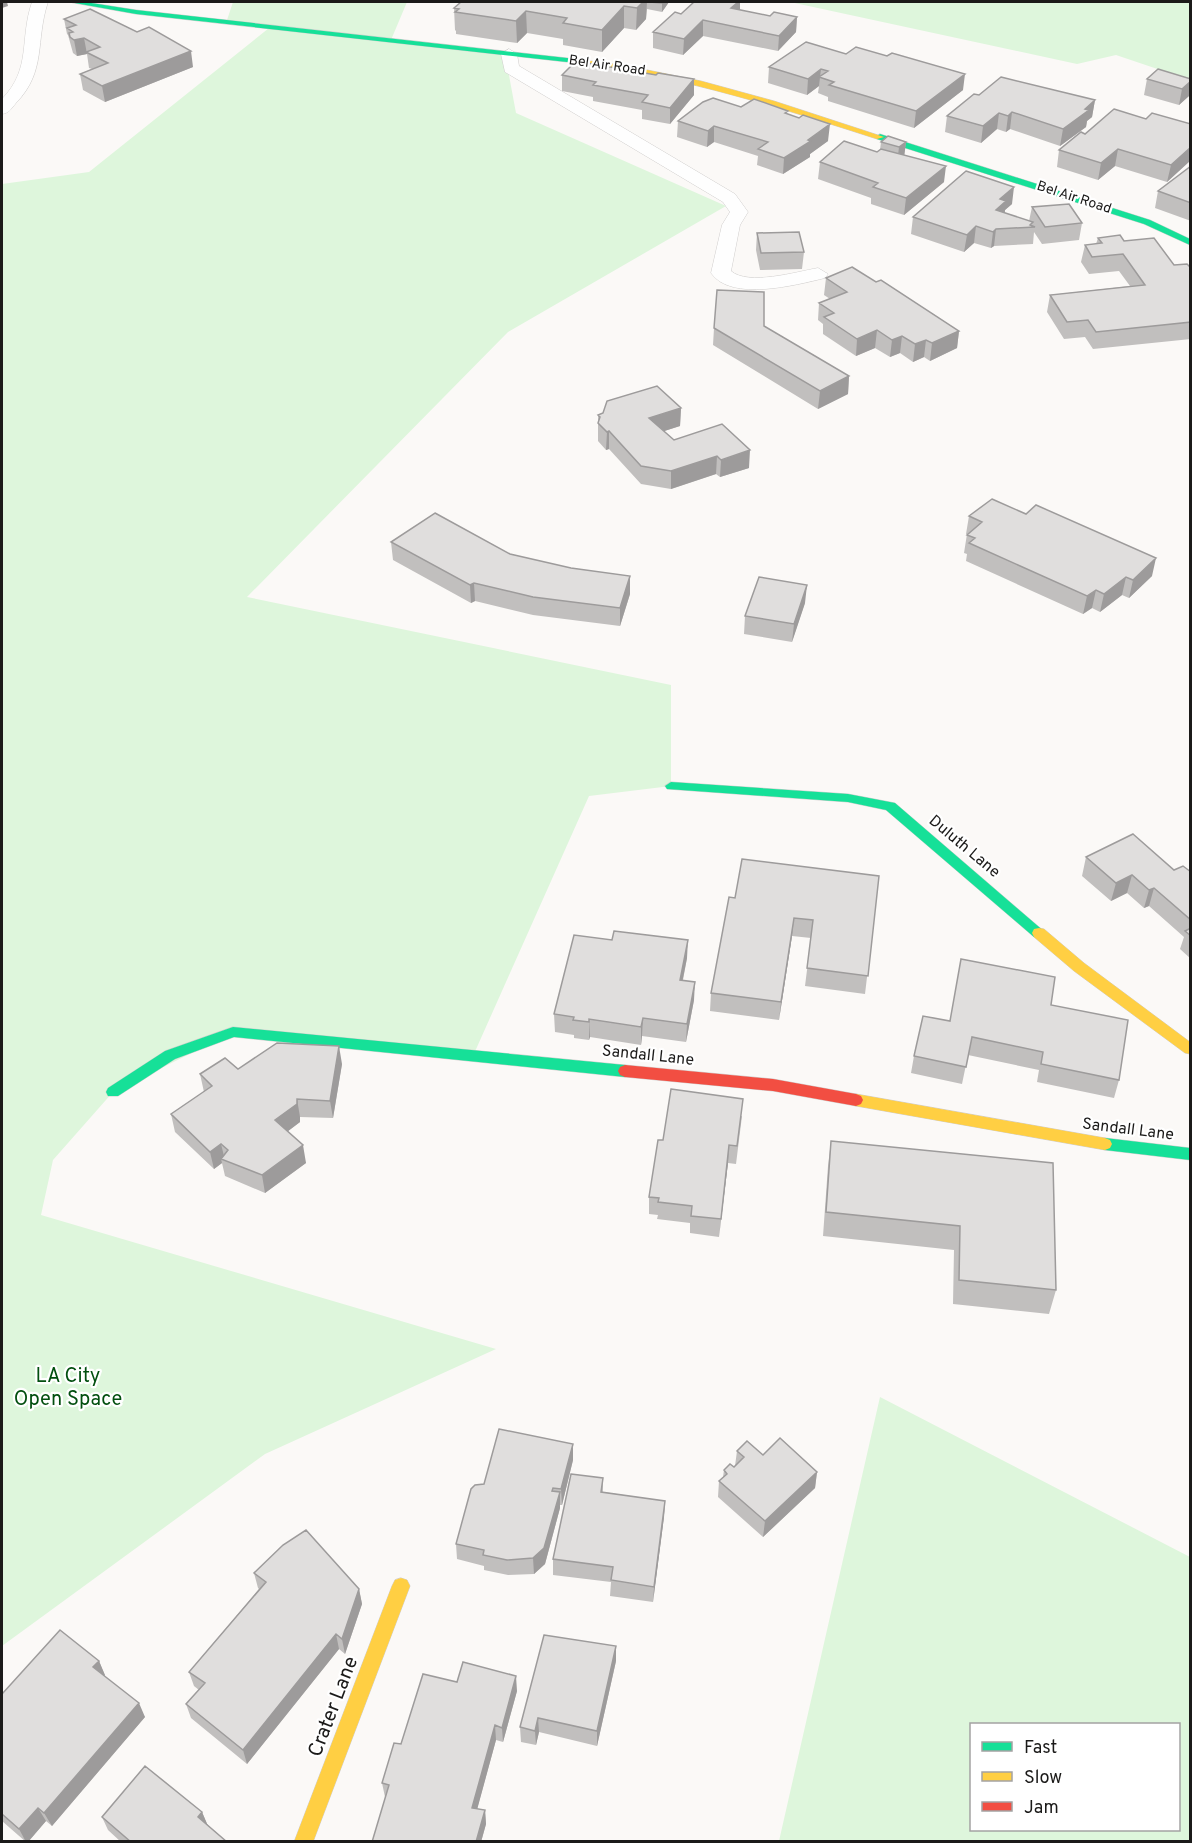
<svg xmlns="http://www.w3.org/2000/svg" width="1192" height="1843" font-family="Overpass,sans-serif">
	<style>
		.green { fill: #def6dc; fill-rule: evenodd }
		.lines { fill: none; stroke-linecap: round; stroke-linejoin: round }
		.lane-casing { stroke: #d0cecd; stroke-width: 1 }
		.fast-casing { stroke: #d0cecd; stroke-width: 1 }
		.slow-casing { stroke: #d0cecd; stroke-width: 1 }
		.jam-casing { stroke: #d0cecd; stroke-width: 1 }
		.lane { fill: #fefefe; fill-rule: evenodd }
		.fast { fill: #16e098; fill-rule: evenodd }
		.slow { fill: #ffcf43; fill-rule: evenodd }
		.jam { fill: #f24e42; fill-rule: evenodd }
		.wall { fill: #c1bfbe }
		.shaded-wall { fill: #9d9b9b }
		.building { fill: #e0dedd; stroke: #9d9b9b; stroke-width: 1.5 }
		.labels { text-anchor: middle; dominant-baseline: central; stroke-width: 4.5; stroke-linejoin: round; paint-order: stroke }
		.far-street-label { font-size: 14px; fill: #1b1a19; stroke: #fff }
		.street-label { font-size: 16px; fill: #1b1a19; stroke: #fff }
		.near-park-label { font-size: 20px; fill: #024f0f; stroke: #fff }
		.near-street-label { font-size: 20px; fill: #1b1a19; stroke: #fff }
	</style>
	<rect width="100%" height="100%" fill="#fbf9f7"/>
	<path class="green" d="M 233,2 L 407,2 L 391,40 L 505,54 L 516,113 L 726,206 L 508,332 L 247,597 L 671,685 L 671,786 L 589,796 L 473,1056 L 234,1032 L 113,1092 L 53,1160 L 41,1215 L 496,1349 L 265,1454 L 2,1646 L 2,184 L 89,172 L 269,28 L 226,23 Z
		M 790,2 L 1190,2 L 1190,80 L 1116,55 L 1077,64 Z
		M 880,1397 L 1190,1557 L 1190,1841 L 779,1841 ZM 1178,1724 L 1178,1830 L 972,1830 L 972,1724 Z"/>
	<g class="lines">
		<g class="lane-casing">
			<path id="lane" d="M 32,2 L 48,2 C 35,41 47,71 16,103 C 11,109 9,113 2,114 L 2,99 C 32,68 19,40 32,2 Z
				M 509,49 L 517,54 L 519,66 L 735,194 L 748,212 L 740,225 L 731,271 C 748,286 796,272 818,268 L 828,274 L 825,278 C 796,285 731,302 711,273 L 722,225 L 730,212 L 723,202 L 505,72 L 501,54 Z"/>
		</g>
		<g class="fast-casing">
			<path id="fast" d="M 69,2 L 85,2 L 136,10 L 585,60 L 589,62 L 585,64 L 136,14 Z
				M 880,134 L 1150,220 L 1190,239 L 1190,245 L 1144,224 L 877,139 L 876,137 Z
				M 671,782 L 848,794 L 895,803 L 1046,933 L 1039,938 L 1034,937 L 886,810 L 848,802 L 667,789 L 665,786 Z
				M 233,1027 L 625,1065 L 630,1067 L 632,1071 L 630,1075 L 625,1077 L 234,1037 L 175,1059 L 118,1096 L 108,1096 L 106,1092 L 108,1088 L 165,1051 Z
				M 1105,1138 L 1190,1148 L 1190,1160 L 1105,1150 L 1100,1148 L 1098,1144 L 1100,1140 Z"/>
		</g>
		<g class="slow-casing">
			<path id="slow" d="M 582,60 L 623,65 L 701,81 L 774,101 L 884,137 L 877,139 C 781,108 686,78 585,64 L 581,62 Z
				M 1039,928 L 1044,929 L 1084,963 L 1190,1042 L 1190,1054 L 1185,1053 L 1074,971 L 1034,937 L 1032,933 L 1034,929 Z
				M 856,1094 L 1105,1138 L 1110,1140 L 1112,1144 L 1110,1148 L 1105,1150 L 856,1106 L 851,1104 L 849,1100 L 851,1096 Z
				M 401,1578 L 407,1580 L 410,1586 L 313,1842 L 294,1842 L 392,1586 L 395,1580 Z"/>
		</g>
		<g class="jam-casing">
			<path id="jam" d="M 625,1065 L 773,1079 L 856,1094 L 861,1096 L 863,1100 L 861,1104 L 856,1106 L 773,1091 L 625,1077 L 620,1075 L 618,1071 L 620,1067 Z"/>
		</g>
		<use href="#lane" class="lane"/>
		<use href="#fast" class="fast"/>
		<use href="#slow" class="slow"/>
		<use href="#jam" class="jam"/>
	</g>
	<path class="wall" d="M 461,2 L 669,2 L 662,12 L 647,9 L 646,19 L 636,30 L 624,28 L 602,52 L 563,45 L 563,39 L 527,33 L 517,43 L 456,34 L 456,31 L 455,30 L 454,8 Z
		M 694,2 L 740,2 L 740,10 L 770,16 L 797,17 L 796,32 L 778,51 L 703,36 L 683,55 L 653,48 L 653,32 L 681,14 Z
		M 64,19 L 193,67 L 105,102 L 83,90 L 80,74 L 92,69 L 89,68 L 87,54 L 77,56 L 73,53 L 68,35 L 67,34 Z
		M 806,42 L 963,90 L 914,128 L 828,101 L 828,97 L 818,93 L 819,86 L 807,95 L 768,83 L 769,67 Z
		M 562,75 L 656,75 L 694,79 L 694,95 L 670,124 L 642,119 L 642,110 L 593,101 L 593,97 L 562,91 Z
		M 1147,79 L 1191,79 L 1191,90 L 1189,96 L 1179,105 L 1144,95 Z
		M 979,95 L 1095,100 L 1092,117 L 1087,121 L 1086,127 L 1060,146 L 1010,129 L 1006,132 L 997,129 L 981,143 L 945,132 L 947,116 Z
		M 741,107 L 788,114 L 828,141 L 810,154 L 810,157 L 783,174 L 757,165 L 758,156 L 714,142 L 707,147 L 677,137 L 678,121 Z
		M 1146,119 L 1191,124 L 1191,160 L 1167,182 L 1115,166 L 1098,180 L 1057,167 L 1059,150 L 1085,134 Z
		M 881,142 L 906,142 L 904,155 L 944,182 L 904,215 L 871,204 L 871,198 L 818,179 L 820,162 L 877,152 L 880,150 Z
		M 1191,166 L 1191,221 L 1155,208 L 1158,191 Z
		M 1012,204 L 1005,210 L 1005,213 L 1029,221 L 1032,207 L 1082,223 L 1079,240 L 1042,244 L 1034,232 L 1033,244 L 994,246 L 991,248 L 974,243 L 964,252 L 911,234 L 913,217 Z
		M 757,233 L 804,252 L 802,269 L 760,270 L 756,250 Z
		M 1098,238 L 1124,241 L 1174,265 L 1191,268 L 1191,339 L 1093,349 L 1085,337 L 1064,339 L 1047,312 L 1050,295 L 1130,286 L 1119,271 L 1089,274 L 1081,262 L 1085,245 L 1096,244 Z
		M 826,278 L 959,331 L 957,348 L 930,361 L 924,357 L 913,362 L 900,353 L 890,357 L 875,348 L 856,356 L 823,334 L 823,324 L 818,320 L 819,303 L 830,299 L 824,295 Z
		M 714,328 L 849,376 L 848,394 L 818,409 L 713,345 Z
		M 681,408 L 680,426 L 664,431 L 674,440 L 749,468 L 720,477 L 716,474 L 671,489 L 641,484 L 609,449 L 606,450 L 598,441 L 598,415 L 603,413 Z
		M 969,516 L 1152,576 L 1129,598 L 1122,595 L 1100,612 L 1092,608 L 1083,614 L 966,561 L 967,554 L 964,553 L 967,534 L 966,534 Z
		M 391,542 L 510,554 L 630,594 L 620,626 L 533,615 L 475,601 L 471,603 L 393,560 Z
		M 805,603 L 792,642 L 744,634 L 745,616 Z
		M 1086,857 L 1191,872 L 1191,959 L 1180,949 L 1184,937 L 1149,906 L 1144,908 L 1127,893 L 1111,901 L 1082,876 Z
		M 879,876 L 865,994 L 805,986 L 811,938 L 792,936 L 779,1020 L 710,1011 L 711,993 L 735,898 Z
		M 612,940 L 687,958 L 683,980 L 694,1000 L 686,1042 L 642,1036 L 641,1045 L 590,1037 L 589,1040 L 574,1038 L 574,1035 L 555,1032 L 554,1014 Z
		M 1051,1005 L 1119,1080 L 1114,1098 L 1037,1082 L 1039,1070 L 968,1055 L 962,1084 L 911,1073 L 914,1056 L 950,1021 Z
		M 342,1064 L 333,1118 L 300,1117 L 300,1122 L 288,1131 L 306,1163 L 265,1193 L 225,1176 L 222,1163 L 214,1169 L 175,1132 L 171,1114 L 204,1092 L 200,1074 Z
		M 742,1116 L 736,1164 L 728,1163 L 719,1237 L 690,1233 L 690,1223 L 657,1219 L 658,1215 L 649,1214 L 649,1197 L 663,1140 Z
		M 831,1141 L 1056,1290 L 1049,1314 L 953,1304 L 954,1250 L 823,1236 L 828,1166 Z
		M 573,1444 L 573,1460 L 562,1505 L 560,1505 L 560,1508 L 545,1564 L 534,1574 L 508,1575 L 484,1570 L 484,1566 L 457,1559 L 456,1544 L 484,1484 Z
		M 737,1451 L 763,1455 L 817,1472 L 815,1488 L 763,1537 L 718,1497 L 719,1481 L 723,1477 L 724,1470 L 734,1467 L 735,1466 Z
		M 603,1478 L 603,1492 L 665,1501 L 664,1517 L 653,1602 L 610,1596 L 611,1582 L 553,1575 L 553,1559 Z
		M 254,1573 L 359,1589 L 362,1604 L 345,1654 L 339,1649 L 247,1764 L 191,1718 L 186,1704 L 199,1690 L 194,1686 L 189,1672 L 259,1589 L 258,1588 Z
		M 99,1661 L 105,1676 L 145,1717 L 52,1826 L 46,1821 L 28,1842 L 26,1842 L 2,1821 L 2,1694 Z
		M 616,1661 L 597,1746 L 539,1732 L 536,1745 L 521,1742 L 520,1727 Z
		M 457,1682 L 517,1691 L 503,1742 L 496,1740 L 477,1809 L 485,1810 L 486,1824 L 481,1842 L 372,1842 L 386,1797 L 385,1797 L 382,1783 L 401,1744 Z
		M 202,1812 L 207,1824 L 227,1842 L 121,1842 L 108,1830 L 102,1817 Z"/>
	<path class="shaded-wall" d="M 2,2 L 7,2 L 8,6 L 2,8 Z
		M 643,2 L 647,2 L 646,19 L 636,30 L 637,8 Z
		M 664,2 L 669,2 L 662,12 L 662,3 Z
		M 738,2 L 740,2 L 740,14 L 731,8 Z
		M 624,6 L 624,28 L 602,52 L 602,30 Z
		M 526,11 L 527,33 L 517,43 L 516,21 Z
		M 797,17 L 796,32 L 778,51 L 779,36 Z
		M 703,20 L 703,36 L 683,55 L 684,39 Z
		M 84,38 L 87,54 L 77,56 L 74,40 Z
		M 191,51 L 193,67 L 105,102 L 102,86 Z
		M 821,69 L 819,86 L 807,95 L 808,79 Z
		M 965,74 L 963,90 L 914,128 L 916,111 Z
		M 694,79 L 694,95 L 670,124 L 670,108 Z
		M 1191,81 L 1189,96 L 1179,105 L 1182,89 Z
		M 1095,100 L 1092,117 L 1087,121 L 1086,127 L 1060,146 L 1063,129 Z
		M 1012,112 L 1010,129 L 1006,132 L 1008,116 Z
		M 999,113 L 997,129 L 981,143 L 983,126 Z
		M 830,124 L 828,141 L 810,154 L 810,157 L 783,174 L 784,158 Z
		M 714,126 L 714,142 L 707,147 L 708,131 Z
		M 906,142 L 904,158 L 897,164 L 899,147 Z
		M 1191,147 L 1191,160 L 1167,182 L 1171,165 Z
		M 1118,149 L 1115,166 L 1098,180 L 1101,163 Z
		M 946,166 L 944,182 L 904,215 L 906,198 Z
		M 1014,187 L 1012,204 L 1005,210 L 1004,218 L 996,210 L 1000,199 Z
		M 976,226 L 974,243 L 964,252 L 967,235 Z
		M 996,229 L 994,246 L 991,248 L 993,232 Z
		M 877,330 L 875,348 L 856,356 L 857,339 Z
		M 959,331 L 957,348 L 930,361 L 932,343 Z
		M 902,336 L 900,353 L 890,357 L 892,340 Z
		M 926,340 L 924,357 L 913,362 L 915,344 Z
		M 849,376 L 848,394 L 818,409 L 820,391 Z
		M 681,408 L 680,426 L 649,436 L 649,418 Z
		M 609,431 L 609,449 L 606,450 L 607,432 Z
		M 750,450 L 749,468 L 720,477 L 721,460 Z
		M 717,456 L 716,474 L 671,489 L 671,471 Z
		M 1156,558 L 1152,576 L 1129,598 L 1133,580 Z
		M 630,576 L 630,594 L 620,626 L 620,608 Z
		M 1126,577 L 1122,595 L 1100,612 L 1104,594 Z
		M 474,583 L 475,601 L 471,603 L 470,585 Z
		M 807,585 L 805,603 L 792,642 L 794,624 Z
		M 1096,590 L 1092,608 L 1083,614 L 1087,596 Z
		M 1132,875 L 1127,893 L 1111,901 L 1116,883 Z
		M 1154,888 L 1149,906 L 1144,908 L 1149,890 Z
		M 794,918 L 792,936 L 779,1020 L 781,1002 Z
		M 688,940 L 687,958 L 679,998 L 680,980 Z
		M 695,982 L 694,1000 L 686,1042 L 687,1024 Z
		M 643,1018 L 642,1036 L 641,1045 L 641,1027 Z
		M 589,1019 L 590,1037 L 589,1040 Z
		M 339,1046 L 342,1064 L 333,1118 L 330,1101 Z
		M 297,1099 L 300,1117 L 300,1122 L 279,1138 L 275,1120 Z
		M 221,1144 L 225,1160 L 221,1159 L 222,1163 L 214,1169 L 210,1152 Z
		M 303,1145 L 306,1163 L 265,1193 L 262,1175 Z
		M 729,1145 L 728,1163 L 719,1237 L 721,1219 Z
		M 573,1444 L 573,1460 L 562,1505 L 561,1489 Z
		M 817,1472 L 815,1488 L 763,1537 L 765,1521 Z
		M 560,1492 L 560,1508 L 545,1564 L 534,1574 L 533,1558 Z
		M 665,1501 L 664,1517 L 653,1602 L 654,1587 Z
		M 359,1589 L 362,1604 L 345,1654 L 342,1639 Z
		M 336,1634 L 339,1649 L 247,1764 L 243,1750 Z
		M 616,1646 L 616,1661 L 597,1746 L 597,1731 Z
		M 99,1661 L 105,1675 L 100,1682 L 93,1667 Z
		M 516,1676 L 517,1691 L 503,1742 L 502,1728 Z
		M 139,1703 L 145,1717 L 52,1826 L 44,1813 Z
		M 538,1718 L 539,1732 L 536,1745 L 535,1731 Z
		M 495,1725 L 496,1740 L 474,1821 L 472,1808 Z
		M 38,1808 L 46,1821 L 28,1842 L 26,1842 L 19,1829 Z
		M 485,1810 L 486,1824 L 481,1842 L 476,1842 Z
		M 202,1812 L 208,1826 L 198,1817 Z"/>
	<path class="building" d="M 461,2 L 643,2 L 637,8 L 624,6 L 602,30 L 563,23 L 567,18 L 526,11 L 516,21 L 455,12 L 459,9 L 454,8 Z
		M 649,2 L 664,2 L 662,3 Z
		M 694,2 L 738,2 L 731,8 L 770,16 L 774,12 L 797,17 L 779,36 L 703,20 L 684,39 L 653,32 L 675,12 L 681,14 Z
		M 90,9 L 137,32 L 149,27 L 191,51 L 102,86 L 80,74 L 108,63 L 86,52 L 100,47 L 84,38 L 74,40 L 70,37 L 69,33 L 73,32 L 67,28 L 76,25 L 64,19 Z
		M 806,42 L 846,54 L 856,47 L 887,56 L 892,53 L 965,74 L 916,111 L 829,85 L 834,82 L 819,77 L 828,71 L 821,69 L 808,79 L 769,67 Z
		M 576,61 L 656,75 L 658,73 L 694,79 L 670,108 L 642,102 L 648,95 L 593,85 L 596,82 L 562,75 Z
		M 1158,69 L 1191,79 L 1191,81 L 1182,89 L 1147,79 Z
		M 1001,77 L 1095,100 L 1085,109 L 1089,110 L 1063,129 L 1012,112 L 1008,116 L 999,113 L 983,126 L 947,116 L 974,94 L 979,95 Z
		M 713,98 L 741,107 L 754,99 L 788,111 L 785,113 L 799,118 L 803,115 L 830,124 L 808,140 L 811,141 L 784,158 L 758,149 L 768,142 L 714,126 L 708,131 L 678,121 L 703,102 Z
		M 1114,109 L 1146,119 L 1152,113 L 1191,124 L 1191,147 L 1171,165 L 1118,149 L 1101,163 L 1059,150 L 1081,132 L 1085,134 Z
		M 888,136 L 906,142 L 899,147 L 881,142 Z
		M 844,141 L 877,152 L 881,149 L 946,166 L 906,198 L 873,187 L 878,183 L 820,162 Z
		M 1191,166 L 1191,203 L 1158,191 Z
		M 966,171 L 1014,187 L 1000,199 L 1006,201 L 996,210 L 1033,222 L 1030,225 L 1035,227 L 996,229 L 993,232 L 976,226 L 967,235 L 913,217 Z
		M 1069,204 L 1082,223 L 1045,227 L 1032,207 Z
		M 799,232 L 804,252 L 761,253 L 757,233 Z
		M 1120,235 L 1124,241 L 1154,238 L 1174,265 L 1187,264 L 1191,268 L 1191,322 L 1096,332 L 1088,320 L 1067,322 L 1050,295 L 1145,285 L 1123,254 L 1092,257 L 1085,245 L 1102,243 L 1098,238 Z
		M 852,267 L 876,282 L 881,280 L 959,331 L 932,343 L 926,340 L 915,344 L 902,336 L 892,340 L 877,330 L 857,339 L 824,317 L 834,313 L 819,303 L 847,292 L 826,278 Z
		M 717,290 L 764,292 L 764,326 L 849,376 L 820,391 L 714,328 Z
		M 657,386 L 681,408 L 649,418 L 674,440 L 722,424 L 750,450 L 721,460 L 717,456 L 671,471 L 641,466 L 609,431 L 607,432 L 598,423 L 600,417 L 598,415 L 603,413 L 607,401 Z
		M 992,499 L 1026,514 L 1036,505 L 1156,558 L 1133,580 L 1126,577 L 1104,594 L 1096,590 L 1087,596 L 969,543 L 975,538 L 967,535 L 982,522 L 969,516 Z
		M 435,513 L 510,554 L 571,568 L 630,576 L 620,608 L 533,597 L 474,583 L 470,585 L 391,542 Z
		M 759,577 L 807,585 L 794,624 L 745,616 Z
		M 1133,834 L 1174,870 L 1183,866 L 1191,872 L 1191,920 L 1154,888 L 1149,890 L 1132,875 L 1116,883 L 1086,857 Z
		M 742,859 L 879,876 L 868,976 L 807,968 L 813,920 L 794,918 L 781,1002 L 711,993 L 729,897 L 735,898 Z
		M 1191,928 L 1191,936 L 1185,931 Z
		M 614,931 L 688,940 L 680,980 L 695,982 L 687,1024 L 643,1018 L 641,1027 L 589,1019 L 589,1022 L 573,1020 L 574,1017 L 554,1014 L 574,935 L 612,940 Z
		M 961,959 L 1055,977 L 1051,1005 L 1128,1020 L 1119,1080 L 1041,1064 L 1043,1052 L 972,1037 L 966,1067 L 914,1056 L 923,1016 L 950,1021 Z
		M 277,1043 L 339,1046 L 330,1101 L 297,1099 L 297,1104 L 275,1120 L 303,1145 L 262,1175 L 221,1159 L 228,1150 L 221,1144 L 210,1152 L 171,1114 L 212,1086 L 200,1074 L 225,1058 L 238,1069 Z
		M 671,1089 L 743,1099 L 737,1146 L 729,1145 L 721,1219 L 691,1216 L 692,1206 L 658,1202 L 659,1198 L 649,1197 L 658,1140 L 663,1140 Z
		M 831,1141 L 1053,1163 L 1056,1290 L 959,1280 L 960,1226 L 826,1212 Z
		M 499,1429 L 573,1444 L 561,1489 L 553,1488 L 552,1491 L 560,1492 L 544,1548 L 533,1558 L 507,1560 L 483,1555 L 484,1550 L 456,1544 L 471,1489 L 475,1485 L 484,1484 Z
		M 780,1438 L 817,1472 L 765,1521 L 719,1481 L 727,1474 L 724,1470 L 730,1464 L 734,1467 L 744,1457 L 737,1451 L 747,1441 L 763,1455 Z
		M 571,1474 L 603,1478 L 601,1492 L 665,1501 L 654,1587 L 611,1580 L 613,1567 L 553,1559 Z
		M 306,1530 L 359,1589 L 342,1639 L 336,1634 L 243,1750 L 186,1704 L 205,1683 L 189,1672 L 266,1582 L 254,1573 L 283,1545 Z
		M 60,1630 L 99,1661 L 93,1667 L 139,1703 L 44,1813 L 38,1808 L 19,1829 L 2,1814 L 2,1694 Z
		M 544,1635 L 616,1646 L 597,1731 L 538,1718 L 535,1731 L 520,1727 Z
		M 463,1662 L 516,1676 L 502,1728 L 495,1725 L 472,1808 L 485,1810 L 476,1842 L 372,1842 L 389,1785 L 382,1783 L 394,1743 L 401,1744 L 423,1674 L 457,1682 Z
		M 145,1766 L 202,1812 L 198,1817 L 227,1842 L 131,1842 L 102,1817 Z"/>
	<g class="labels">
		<g class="far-street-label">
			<text transform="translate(607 66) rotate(8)">Bel Air Road</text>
			<text transform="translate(1074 198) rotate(18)">Bel Air Road</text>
		</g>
		<g class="street-label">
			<text transform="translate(964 847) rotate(40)">Duluth Lane</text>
			<text transform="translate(648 1056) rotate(6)">Sandall Lane</text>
			<text transform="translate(1128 1130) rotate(7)">Sandall Lane</text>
		</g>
		<g class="near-park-label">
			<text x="68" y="1377">LA City<tspan x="68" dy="23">Open Space</tspan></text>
		</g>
		<g class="near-street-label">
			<text transform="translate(334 1707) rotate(-69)">Crater Lane</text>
		</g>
	</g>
	<rect width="1192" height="1843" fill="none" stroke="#1b1a19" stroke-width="6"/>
	<rect x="970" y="1723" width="210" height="108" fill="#ffffff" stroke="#a4a3a3" stroke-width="1.5"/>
	<rect x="982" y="1742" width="30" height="9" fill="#16e098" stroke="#a4a3a3" stroke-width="1.5"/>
	<text x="1024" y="1753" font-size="18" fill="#1b1a19">Fast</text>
	<rect x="982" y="1772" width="30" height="9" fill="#ffcf43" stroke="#a4a3a3" stroke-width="1.5"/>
	<text x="1024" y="1783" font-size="18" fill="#1b1a19">Slow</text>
	<rect x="982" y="1802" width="30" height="9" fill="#f24e42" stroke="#a4a3a3" stroke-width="1.5"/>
	<text x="1024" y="1813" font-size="18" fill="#1b1a19">Jam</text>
</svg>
